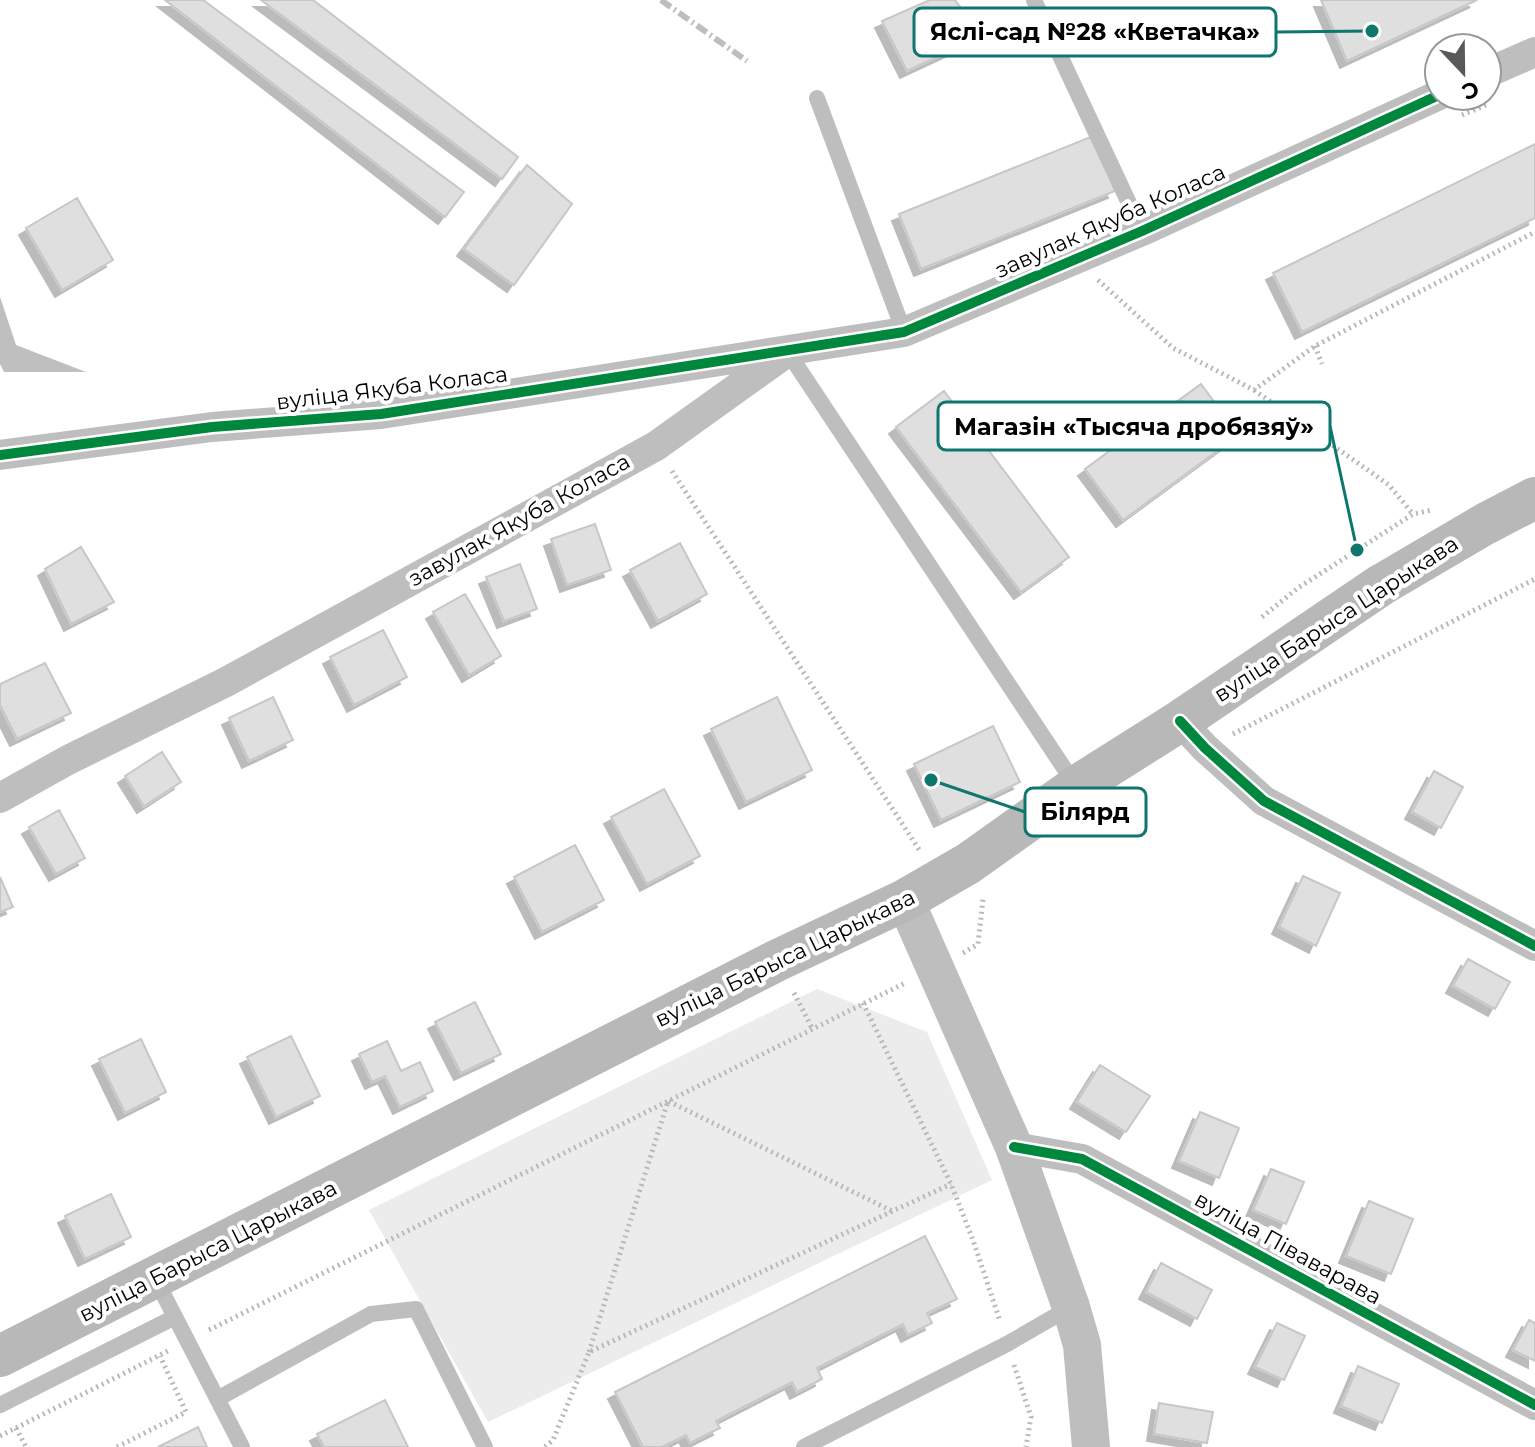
<svg xmlns="http://www.w3.org/2000/svg" width="1535" height="1447" font-family="Montserrat,sans-serif">
	<style>
		.green { fill: #ececec }
		.water { fill: #bfbfbf }
		.building { fill: #dfdfdf; stroke: #c7c7c7; stroke-width: 2; filter: url(#shadow) }
		.lines { fill: none; stroke-linecap: round; stroke-linejoin: round }
		.path { stroke: #b9b9b9; stroke-width: 5; stroke-dasharray: 2 4; stroke-linecap: butt }
		.service { stroke: #bebebe; stroke-width: 16 }
		.minor { stroke: #bebebe; stroke-width: 30 }
		.tertiary { stroke: #bebebe; stroke-width: 38 }
		.secondary { stroke: #b8b8b8; stroke-width: 42 }
		.rail { stroke: #bebebe; stroke-width: 6; stroke-dasharray: 12 4 2 4; stroke-linecap: butt }
		.cycleway-casing { stroke: #fff; stroke-width: 15 }
		.cycleway { stroke: #00873e; stroke-width: 10 }
		.labels { text-anchor: middle; dominant-baseline: central; stroke-width: 8; stroke-linejoin: round; paint-order: stroke }
		.street-label { font-size: 22px; fill: #000; stroke: #fff }
		.leader { fill: none; stroke: #0f766e; stroke-width: 3 }
		.callout-dot { fill: #0f766e; stroke: #fff; stroke-width: 3 }
		.callout { fill: #fff; stroke: #0f766e; stroke-width: 3 }
		.callout-label { font-size: 24px; text-anchor: middle; font-weight: bold; fill: #000 }
	</style>
	<defs>
		<filter id="shadow"><feDropShadow dx="-7" dy="7" stdDeviation="0" flood-color="#0004"/></filter>
	</defs>
	<rect width="100%" height="100%" fill="#fff"/>
	<path class="green" d="M 817,989 L 927,1032 L 992,1180 L 488,1422 L 369,1210 Z"/>
	<path class="water" d="M 0,297 L 16,345 L 86,372 L 4,372 L 0,364 Z"/>
	<path class="building" d="M 165,0 L 203,0 L 464,192 L 445,217 Z
		M 261,0 L 313,0 L 518,157 L 502,179 Z
		M 930,0 L 955,0 L 982,36 L 907,71 L 882,21 Z
		M 1321,0 L 1477,0 L 1347,61 Z
		M 1093,136 L 1115,191 L 921,269 L 899,214 Z
		M 1535,144 L 1535,218 L 1302,332 L 1273,273 Z
		M 527,165 L 572,204 L 514,285 L 464,249 Z
		M 77,198 L 113,260 L 62,290 L 26,228 Z
		M 1201,384 L 1239,435 L 1123,520 L 1085,469 Z
		M 944,391 L 1069,557 L 1021,592 L 896,427 Z
		M 595,524 L 611,570 L 567,585 L 551,539 Z
		M 680,543 L 707,594 L 658,621 L 630,570 Z
		M 81,547 L 114,602 L 71,624 L 45,569 Z
		M 520,564 L 537,609 L 504,621 L 486,577 Z
		M 465,594 L 501,656 L 469,675 L 433,612 Z
		M 383,630 L 407,677 L 354,705 L 330,657 Z
		M 45,663 L 71,713 L 17,739 L 0,705 L 0,684 Z
		M 273,697 L 293,740 L 249,761 L 229,718 Z
		M 777,697 L 812,770 L 746,802 L 711,729 Z
		M 993,726 L 1020,782 L 941,820 L 914,764 Z
		M 162,752 L 181,782 L 144,806 L 125,776 Z
		M 1434,771 L 1463,787 L 1441,828 L 1412,812 Z
		M 664,789 L 700,856 L 647,884 L 611,817 Z
		M 59,810 L 85,858 L 56,874 L 29,827 Z
		M 575,845 L 604,900 L 542,932 L 514,877 Z
		M 1303,876 L 1340,893 L 1316,946 L 1279,927 Z
		M 0,877 L 13,907 L 0,912 Z
		M 1468,959 L 1510,982 L 1495,1009 L 1453,986 Z
		M 475,1002 L 501,1054 L 461,1073 L 435,1022 Z
		M 291,1036 L 320,1096 L 276,1117 L 247,1057 Z
		M 141,1039 L 166,1092 L 125,1113 L 99,1059 Z
		M 387,1041 L 401,1071 L 420,1062 L 433,1091 L 400,1107 L 385,1076 L 372,1082 L 359,1054 Z
		M 1100,1065 L 1150,1096 L 1126,1132 L 1077,1102 Z
		M 1200,1112 L 1239,1128 L 1219,1178 L 1179,1161 Z
		M 1271,1169 L 1304,1182 L 1286,1224 L 1253,1210 Z
		M 111,1194 L 131,1237 L 85,1259 L 65,1216 Z
		M 1369,1201 L 1413,1219 L 1391,1274 L 1346,1256 Z
		M 925,1236 L 957,1299 L 927,1313 L 932,1323 L 908,1335 L 903,1324 L 817,1368 L 822,1379 L 797,1392 L 792,1382 L 716,1421 L 720,1428 L 690,1443 L 686,1435 L 662,1447 L 643,1447 L 615,1392 Z
		M 1161,1263 L 1212,1290 L 1197,1319 L 1146,1292 Z
		M 1529,1320 L 1535,1323 L 1535,1361 L 1513,1350 Z
		M 1277,1323 L 1305,1336 L 1284,1380 L 1255,1367 Z
		M 1358,1366 L 1399,1384 L 1382,1423 L 1341,1406 Z
		M 385,1400 L 408,1447 L 324,1447 L 317,1434 Z
		M 1159,1403 L 1213,1412 L 1207,1443 L 1154,1434 Z
		M 198,1427 L 207,1447 L 158,1447 Z"/>
	<g class="lines">
		<path class="path" d="M 1462,115 L 1486,105
			M 1098,280 L 1173,348 L 1254,390 L 1315,346 L 1535,232
			M 1315,346 L 1322,364
			M 1254,390 L 1389,485 L 1413,514
			M 672,471 L 920,851
			M 1262,617 L 1298,588 L 1413,514 L 1432,510
			M 1233,734 L 1535,579
			M 1089,827 L 1107,815
			M 963,953 L 978,944 L 983,899
			M 794,993 L 812,1028
			M 863,1003 L 951,1184 L 973,1240 L 1000,1321
			M 209,1330 L 905,983
			M 589,1352 L 668,1101 L 892,1211
			M 1014,1365 L 1031,1417 L 1026,1447
			M 16,1428 L 26,1447
			M 0,1436 L 168,1351
			M 117,1447 L 186,1412 L 160,1356
			M 545,1447 L 553,1440 L 589,1352 L 951,1184"/>
		<path class="service" d="M 1034,0 L 1142,231
			M 817,98 L 904,332
			M 787,351 L 1076,786
			M 156,1280 L 242,1447
			M 219,1398 L 371,1314 L 416,1309 L 485,1447
			M 0,1405 L 175,1317
			M 804,1447 L 1007,1344 L 1071,1307"/>
		<path class="minor" d="M 1487,73 L 1535,52
			M 0,455 L 212,427 L 381,414 L 904,332 L 1142,231 L 1439,95
			M 1180,721 L 1205,748 L 1264,801 L 1535,946
			M 0,798 L 68,760 L 226,682 L 656,446 L 783,355
			M 1014,1147 L 1082,1159 L 1535,1405"/>
		<path class="tertiary" d="M 905,900 L 1014,1147 L 1071,1307 L 1082,1345 L 1091,1447"/>
		<path class="secondary" d="M 0,1356 L 778,960 L 905,900 L 969,863 L 1077,786 L 1180,721 L 1381,585 L 1485,524 L 1535,498"/>
		<path class="rail" d="M 661,0 L 747,61"/>
		<g class="cycleway-casing">
			<path id="cycleway" d="M 0,455 L 212,427 L 381,414 L 904,332 L 1142,231 L 1439,95
				M 1180,721 L 1205,748 L 1264,801 L 1535,946
				M 1014,1147 L 1082,1159 L 1535,1405"/>
		</g>
		<use href="#cycleway" class="cycleway"/>
	</g>
	<g class="labels">
		<g class="street-label">
			<text transform="translate(1110 221) rotate(-24)">завулак Якуба Коласа</text>
			<text transform="translate(392 388) rotate(-7)">вуліца Якуба Коласа</text>
			<text transform="translate(519 520) rotate(-29)">завулак Якуба Коласа</text>
			<text transform="translate(1336 619) rotate(-33)">вуліца Барыса Царыкава</text>
			<text transform="translate(785 958) rotate(-26)">вуліца Барыса Царыкава</text>
			<text transform="translate(1288 1248) rotate(29)">вуліца Піваварава</text>
			<text transform="translate(208 1251) rotate(-27)">вуліца Барыса Царыкава</text>
		</g>
	</g>
	<path class="leader" d="M1372 31L1276 32M1357 550L1330 426M931 780L1025 812"/>
	<g class="callout-dot">
		<circle cx="1372" cy="31" r="8"/>
		<circle cx="1357" cy="550" r="8"/>
		<circle cx="931" cy="780" r="8"/>
	</g>
	<g class="callout">
		<rect x="914" y="8" width="362" height="48" rx="8"/>
		<rect x="938" y="402" width="392" height="48" rx="8"/>
		<rect x="1025" y="788" width="121" height="48" rx="8"/>
	</g>
	<g class="callout-label">
		<text x="1095" y="40">Яслі-сад №28 «Кветачка»</text>
		<text x="1134" y="435">Магазін «Тысяча дробязяў»</text>
		<text x="1085" y="820">Білярд</text>
	</g>
	<g transform="translate(1463 72) rotate(158)"><circle r="38" fill="#ffffff" stroke="#999999" stroke-width="2"/>
	<path d="M0-6L14 30L0 20L-14 30Z" fill="#595959"/>
	<text y="-12" font-size="22" font-weight="bold" text-anchor="middle" fill="#000000">С</text>
	</g>
</svg>
